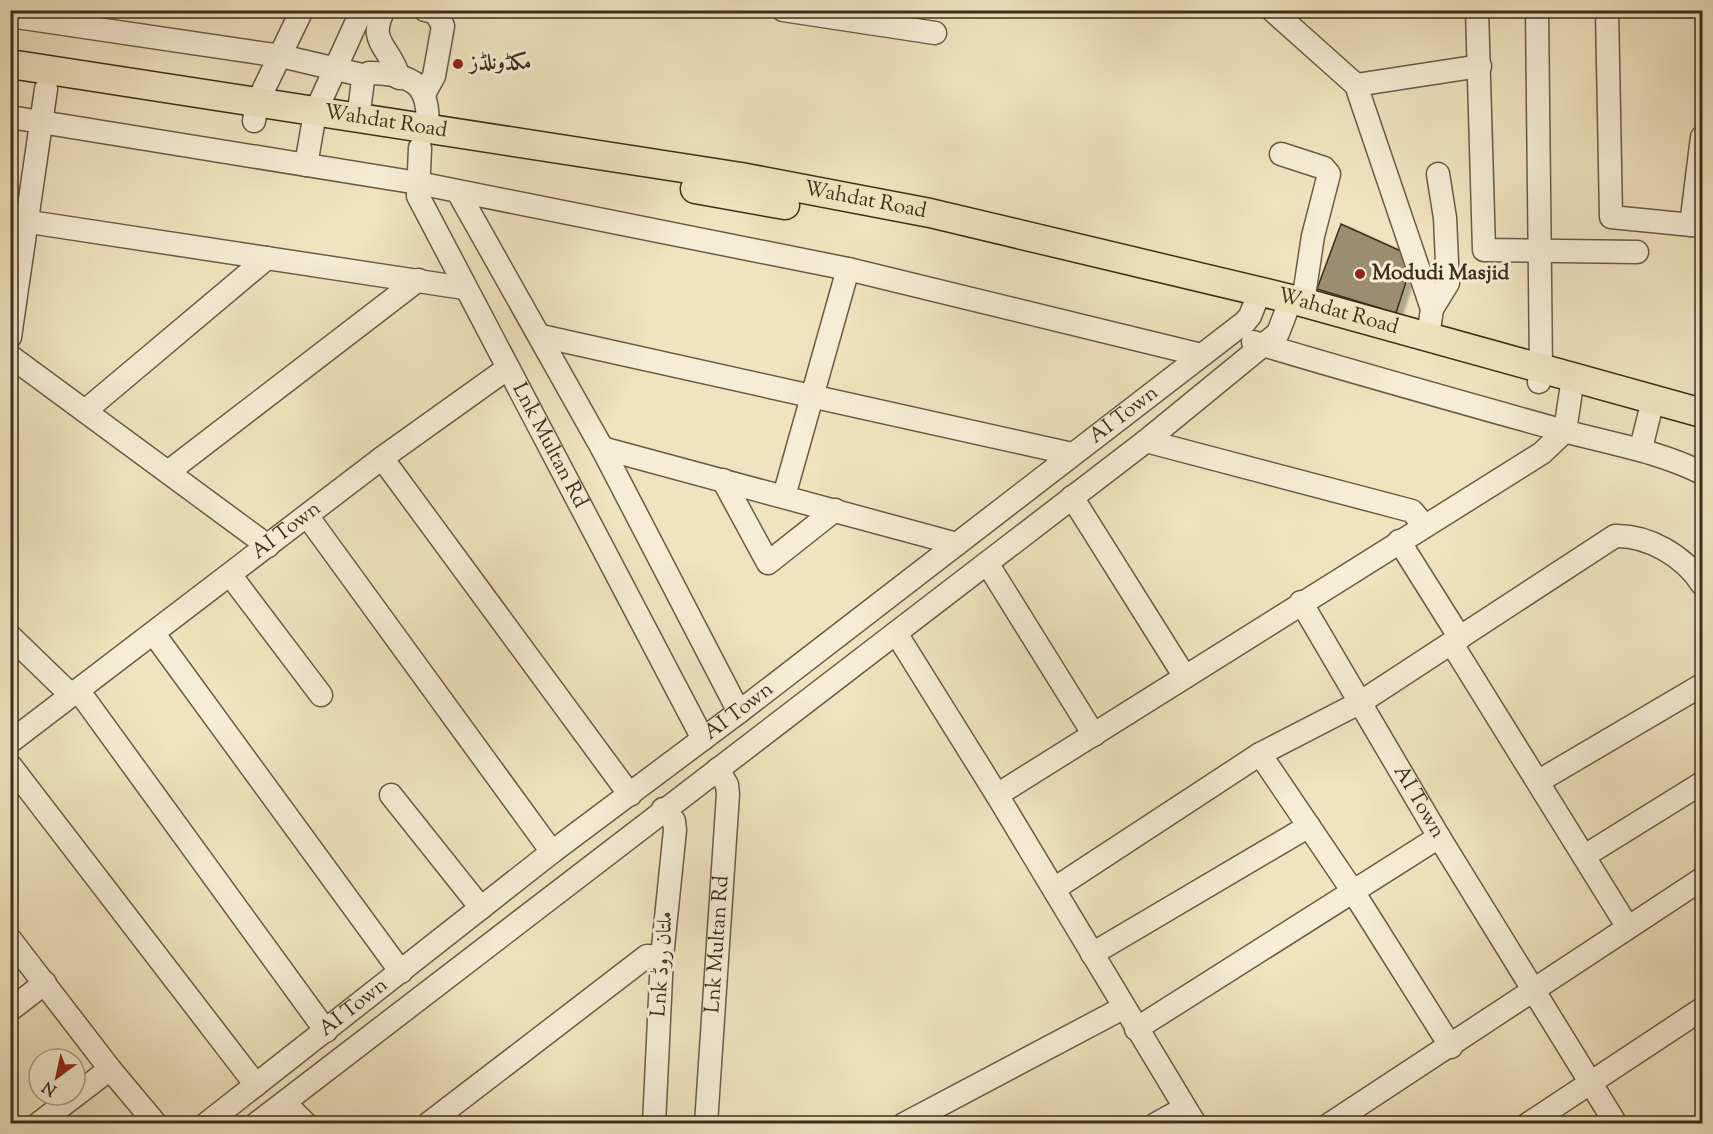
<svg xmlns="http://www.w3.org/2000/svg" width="1713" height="1134" font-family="'Sorts Mill Goudy',Amiri,serif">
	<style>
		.building { fill: #9a8d71; stroke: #3d2e1c; stroke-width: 1.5; filter: url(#shadow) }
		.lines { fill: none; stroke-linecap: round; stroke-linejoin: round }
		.minor-casing { stroke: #6a5c45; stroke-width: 25 }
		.major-casing { stroke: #3d2e1c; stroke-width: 31 }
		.minor { stroke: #f5edd5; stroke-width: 22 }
		.major { stroke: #efe4bf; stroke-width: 28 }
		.poi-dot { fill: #8f2418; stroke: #f5edd5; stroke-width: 2 }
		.labels { text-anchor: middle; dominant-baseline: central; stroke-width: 6; stroke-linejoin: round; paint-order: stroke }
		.poi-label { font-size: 21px; font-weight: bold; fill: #3d2e1c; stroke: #f5edd5; text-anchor: start }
		.street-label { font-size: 21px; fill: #3d2e1c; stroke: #f5edd5 }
	</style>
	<defs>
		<filter id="shadow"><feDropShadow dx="6" dy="3.5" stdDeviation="1.5" flood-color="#0004"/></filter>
	</defs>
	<rect width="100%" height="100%" fill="#efe4bf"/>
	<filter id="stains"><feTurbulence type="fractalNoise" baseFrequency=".00333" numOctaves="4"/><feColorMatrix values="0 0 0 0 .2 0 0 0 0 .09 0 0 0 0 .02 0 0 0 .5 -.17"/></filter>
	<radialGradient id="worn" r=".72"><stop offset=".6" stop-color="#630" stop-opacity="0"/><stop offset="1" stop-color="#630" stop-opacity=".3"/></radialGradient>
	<path class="building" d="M 1341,224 L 1414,257 L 1396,313 L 1317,289 Z"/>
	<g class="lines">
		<g class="minor-casing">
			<g id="minor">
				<path d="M 384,10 C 366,43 392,48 399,78"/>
				<path d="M 783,10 L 935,33"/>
				<path d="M 1272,10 L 1356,85 L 1432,309 L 1428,337"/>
				<path d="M 1477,10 L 1484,250 L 1637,252"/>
				<path d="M 1537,10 L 1541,369 L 1539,382"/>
				<path d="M 1607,10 L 1611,217 L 1702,226"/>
				<path d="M 10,16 L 281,56 L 366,76"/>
				<path d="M 1356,85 L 1480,66"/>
				<path d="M 425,92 L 434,76 L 443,26 L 436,13 L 425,10"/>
				<path d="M 10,117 L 418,183 L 848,269 L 1201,355"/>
				<path d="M 358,119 L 363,80 L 369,73 C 414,74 431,84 427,130"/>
				<path d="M 254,121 L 257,103 L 302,10"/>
				<path id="s1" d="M 420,148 L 418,196 L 703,739"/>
				<path d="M 1281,154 L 1324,168 L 1329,174 L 1313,236 L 1303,302"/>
				<path d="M 306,165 L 315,113 L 362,10"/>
				<path d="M 458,192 L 602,448 L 739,712"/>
				<path d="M 10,219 L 464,288"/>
				<path d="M 1691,225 L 1702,137"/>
				<path d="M 1432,309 L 1448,283 L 1445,218 L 1438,174"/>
				<path d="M 541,336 L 1072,454"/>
				<path d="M 10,337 L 46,89"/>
				<path d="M 1253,342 C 1356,373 1460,402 1564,431 C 1612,444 1658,451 1702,473"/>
				<path d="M 10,356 L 268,546"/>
				<path d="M 85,411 L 267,258"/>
				<path d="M 1146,441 L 1412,511 L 1424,525"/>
				<path d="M 602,448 L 957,544"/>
				<path d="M 1641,448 L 1653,400"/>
				<path d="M 382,458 L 630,795"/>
				<path d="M 168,472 L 418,280"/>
				<path d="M 723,480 L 768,563 L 835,510"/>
				<path d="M 784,496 L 848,269"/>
				<path d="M 1072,497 L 1185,677"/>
				<path d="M 308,517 L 552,852"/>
				<path d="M 1399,541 L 1460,638"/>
				<path d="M 987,563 L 1094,735"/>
				<path d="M 231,576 L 321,695"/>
				<path id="s2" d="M 1301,602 L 1439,837 L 1616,1124"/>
				<path d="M 896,633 L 997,795 L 1195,1124"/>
				<path d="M 154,634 L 401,972"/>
				<path d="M 10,636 L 71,695"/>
				<path d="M 1452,644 L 1627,926"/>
				<path d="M 78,690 L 326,1031"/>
				<path id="s3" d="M 10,742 L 382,458 L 508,368"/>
				<path d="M 1260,754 L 1354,893 L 1451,1047"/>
				<path d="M 10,765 L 256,1085"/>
				<path d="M 1539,781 L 1702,685"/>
				<path d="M 391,795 L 481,908"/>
				<path d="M 997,795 L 1542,453 L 1565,431 L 1571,391"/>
				<path d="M 1586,855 L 1702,783"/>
				<path d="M 1054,889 L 1260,754 L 1361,702 L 1615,536 C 1648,535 1684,556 1702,584"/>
				<path d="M 10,939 L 110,1069 L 156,1124"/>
				<path d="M 1092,954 L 1309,826"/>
				<path d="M 10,1010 L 45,983"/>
				<path d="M 1136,1029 L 1439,837"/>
				<path d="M 285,1103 L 306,1124"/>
				<path d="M 38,1124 L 110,1069"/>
				<path id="s4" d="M 206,1124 L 552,852 L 739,712 L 1245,322 L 1250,316 L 1260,291"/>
				<path d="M 256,1124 L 1146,441 L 1278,333 L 1291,299"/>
				<path d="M 428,1124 L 647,956 L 662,957"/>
				<path d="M 654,1124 L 662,957 L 675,830 L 674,821 L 663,809"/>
				<path id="s5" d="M 706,1124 L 728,794 L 727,785 L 718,769"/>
				<path d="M 904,1124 L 1123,1008"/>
				<path d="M 1156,1124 L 1185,1108"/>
				<path d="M 1330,1124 L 1702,879"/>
				<path d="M 1528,1124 L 1702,1009"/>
			</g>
		</g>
		<g class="major-casing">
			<g id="major">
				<path id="s6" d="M 10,64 L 741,177 L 930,213 L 1291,299 L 1702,413"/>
				<path d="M 695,189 L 785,205"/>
			</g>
		</g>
		<use href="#minor" class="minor"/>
		<use href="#major" class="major"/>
	</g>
	<g class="poi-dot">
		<circle cx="458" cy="64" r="6"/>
		<circle cx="1360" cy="274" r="6"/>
	</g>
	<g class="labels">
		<g class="poi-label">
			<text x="470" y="64">مکڈونلڈز</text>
			<text x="1372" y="274">Modudi Masjid</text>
		</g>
		<g class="street-label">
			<text stroke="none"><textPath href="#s6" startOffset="380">Wahdat Road</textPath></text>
			<text stroke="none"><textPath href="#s6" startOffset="866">Wahdat Road</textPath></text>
			<text stroke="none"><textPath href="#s6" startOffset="1352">Wahdat Road</textPath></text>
			<text stroke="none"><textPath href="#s4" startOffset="1160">AI Town</textPath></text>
			<text stroke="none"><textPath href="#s1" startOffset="330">Lnk Multan Rd</textPath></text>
			<text stroke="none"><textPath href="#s3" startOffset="348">AI Town</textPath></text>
			<text stroke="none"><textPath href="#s4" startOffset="674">AI Town</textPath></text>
			<text stroke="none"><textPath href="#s2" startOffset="232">AI Town</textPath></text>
			<text stroke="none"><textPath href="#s5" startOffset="180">Lnk Multan Rd</textPath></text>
			<text transform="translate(663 964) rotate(-86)">Lnk ملتان روڈ</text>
			<text stroke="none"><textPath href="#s4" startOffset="188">AI Town</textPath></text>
		</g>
	</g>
	<rect width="1713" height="1134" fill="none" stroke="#efe4bf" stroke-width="36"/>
	<rect x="12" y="12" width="1689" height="1110" fill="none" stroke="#3d2e1c" stroke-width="3"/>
	<rect x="18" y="18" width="1677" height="1098" fill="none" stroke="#3d2e1c" stroke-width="1.5"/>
	<g transform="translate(57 1077) rotate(213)"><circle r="28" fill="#f5edd5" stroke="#aba18b" stroke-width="1.5"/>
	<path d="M0-4.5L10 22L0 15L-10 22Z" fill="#8f2418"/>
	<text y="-9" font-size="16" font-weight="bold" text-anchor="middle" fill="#3d2e1c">N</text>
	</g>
	<rect width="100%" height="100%" filter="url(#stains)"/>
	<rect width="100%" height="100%" fill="url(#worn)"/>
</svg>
